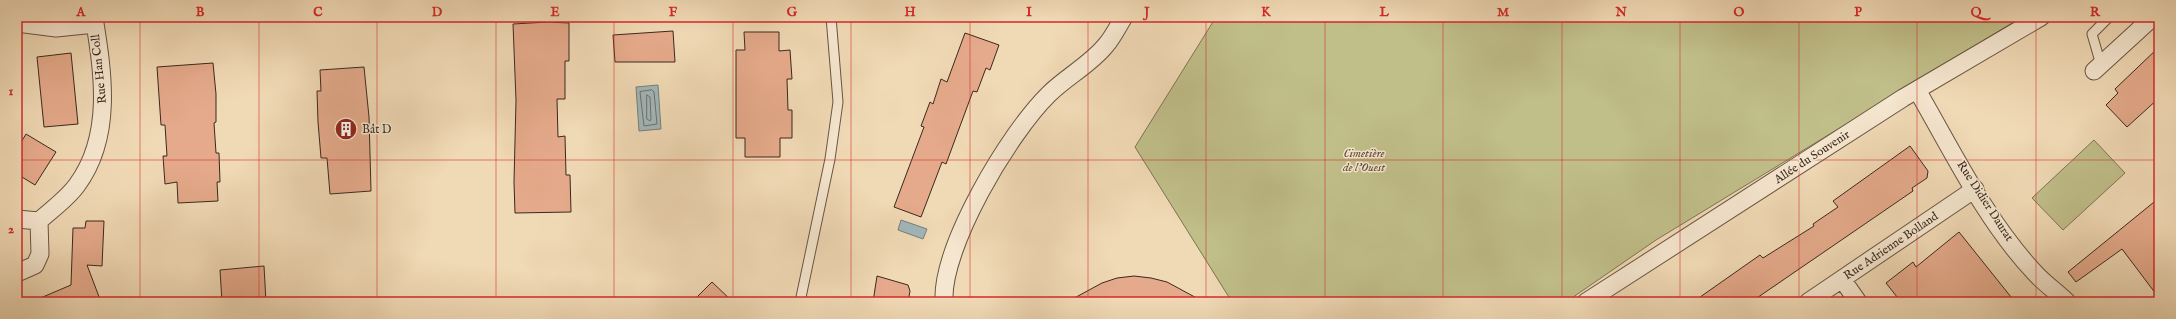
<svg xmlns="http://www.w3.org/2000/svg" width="2176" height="319" font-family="'IM FELL English',serif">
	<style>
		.green { fill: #c0be89; stroke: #7e7453 }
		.water { fill: #a1b7ba; stroke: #787e7b }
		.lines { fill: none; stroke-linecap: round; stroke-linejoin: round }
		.shore { stroke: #6e706c; stroke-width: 1 }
		.building { fill: #e5aa8b; stroke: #3b291d }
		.service-casing { stroke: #685543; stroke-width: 11 }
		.minor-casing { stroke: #685543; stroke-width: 19 }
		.service { stroke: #f5e6cf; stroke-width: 9 }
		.minor { stroke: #f5e6cf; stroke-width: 17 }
		.grid { fill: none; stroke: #d62828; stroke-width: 1; stroke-opacity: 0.55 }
		.labels { text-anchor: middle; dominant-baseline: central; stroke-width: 3; stroke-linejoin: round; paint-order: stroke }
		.street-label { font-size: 12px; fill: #3b291d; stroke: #f5e6cf }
		.poi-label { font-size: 12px; fill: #3b291d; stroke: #f5e6cf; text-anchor: start }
		.park-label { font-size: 12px; font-style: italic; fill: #5c4e38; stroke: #f5e6cf }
		.neatline { fill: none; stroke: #d62828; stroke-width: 1.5 }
		.grid-label { font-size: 13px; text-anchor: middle; font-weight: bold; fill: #d62828 }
	</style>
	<rect width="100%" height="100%" fill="#f0d9b5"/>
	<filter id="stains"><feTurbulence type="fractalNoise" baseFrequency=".005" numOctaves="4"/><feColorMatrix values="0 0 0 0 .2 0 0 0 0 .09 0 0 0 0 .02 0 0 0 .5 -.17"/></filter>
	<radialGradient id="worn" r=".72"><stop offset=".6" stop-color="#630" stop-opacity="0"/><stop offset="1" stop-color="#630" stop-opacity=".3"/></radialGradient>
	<path class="green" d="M 1216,17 L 2022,17 L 1656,240 L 1566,302 L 1232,302 L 1135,147 Z
		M 2094,140 L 2125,173 L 2063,230 L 2032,198 Z"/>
	<path class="water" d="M 658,85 L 661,129 L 639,131 L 636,87 Z
		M 901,220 L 927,229 L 923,239 L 898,230 Z"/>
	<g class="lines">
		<path class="shore" d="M 652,90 L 654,92 L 657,124 L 644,126 L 640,92 Z
			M 647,95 L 650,97 L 651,119 L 650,121 L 647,119 Z"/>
	</g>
	<path class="building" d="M 548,22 L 569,23 L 569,61 L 565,61 L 565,99 L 557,99 L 558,137 L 565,136 L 566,175 L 570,175 L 571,212 L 515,213 L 514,182 L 516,100 L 513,24 Z
		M 673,31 L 675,62 L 615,62 L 613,35 Z
		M 744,32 L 779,32 L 779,51 L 790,50 L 792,79 L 787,79 L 788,110 L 792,110 L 792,138 L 780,138 L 780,157 L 745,157 L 745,138 L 736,138 L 736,50 L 745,50 Z
		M 965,33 L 999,45 L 990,70 L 986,68 L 977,92 L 973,91 L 946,164 L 942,162 L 921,217 L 894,207 L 924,127 L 921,126 L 930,102 L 933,104 L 941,79 L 947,82 Z
		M 2159,47 L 2159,98 L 2127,127 L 2106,105 L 2118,93 L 2115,89 Z
		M 71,53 L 78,124 L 44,127 L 37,57 Z
		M 213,63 L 216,94 L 216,122 L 214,123 L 216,153 L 219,153 L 220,182 L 217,182 L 218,201 L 178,203 L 177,182 L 165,184 L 163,156 L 167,156 L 165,125 L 161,125 L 157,67 Z
		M 364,67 L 369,117 L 371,191 L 330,194 L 327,158 L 321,158 L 318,122 L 317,91 L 321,91 L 320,70 Z
		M 26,134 L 56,152 L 35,185 L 17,174 L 17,149 Z
		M 1910,146 L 1928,171 L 1927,178 L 1912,188 L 1913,191 L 1751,302 L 1693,302 L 1760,255 L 1763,258 L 1814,226 L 1813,224 L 1838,207 L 1833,201 Z
		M 2159,198 L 2159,298 L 2122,249 L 2076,282 L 2068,272 Z
		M 86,221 L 104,221 L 102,266 L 87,265 L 101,302 L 31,302 L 71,285 L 73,228 L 85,228 Z
		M 1959,232 L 2015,302 L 1901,302 L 1886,283 L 1913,262 L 1916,267 Z
		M 264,266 L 266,302 L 222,302 L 220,270 Z
		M 877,276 L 908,285 L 910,291 L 908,302 L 873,302 Z
		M 1134,276 L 1151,278 L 1167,282 L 1204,302 L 1067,302 L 1102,283 L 1117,278 Z
		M 712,282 L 733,302 L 692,302 Z"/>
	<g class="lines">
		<g class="service-casing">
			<path id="service" d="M 2101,65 L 2092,34 L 2109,17
				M 800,302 L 830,159 L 838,102 L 831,17"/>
		</g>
		<g class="minor-casing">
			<path id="minor" d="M 17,23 L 56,28 L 95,24
				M 2094,71 L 2153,17
				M 1917,90 C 1953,152 1986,221 2035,273 C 2045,284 2057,292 2067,302
				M 17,219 L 39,221 C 51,210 67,199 77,185 C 113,136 103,73 94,17
				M 17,273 L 35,265 L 40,254 L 39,221
				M 1842,279 L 1858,302
				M 944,302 C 941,247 1009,133 1049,94 C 1066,77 1091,64 1106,45 C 1113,37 1118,26 1124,17
				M 1586,302 L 1903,98 L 2041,17
				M 1808,302 L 1975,189"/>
		</g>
		<use href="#service" class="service"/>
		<use href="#minor" class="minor"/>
	</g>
	<path class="grid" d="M 140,17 L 140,302M 259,17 L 259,302M 377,17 L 377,302M 496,17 L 496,302M 614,17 L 614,302M 733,17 L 733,302M 851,17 L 851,302M 970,17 L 970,302M 1088,17 L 1088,302M 1206,17 L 1206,302M 1325,17 L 1325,302M 1443,17 L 1443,302M 1562,17 L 1562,302M 1680,17 L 1680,302M 1799,17 L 1799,302M 1917,17 L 1917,302M 2036,17 L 2036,302M 17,160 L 2159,160"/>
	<defs>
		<g id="building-disc" transform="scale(1.15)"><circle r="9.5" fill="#8f2418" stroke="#f5e6cf"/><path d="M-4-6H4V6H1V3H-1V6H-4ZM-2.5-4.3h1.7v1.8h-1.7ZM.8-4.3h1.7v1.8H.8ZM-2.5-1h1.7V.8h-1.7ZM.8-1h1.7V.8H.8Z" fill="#fff"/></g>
	</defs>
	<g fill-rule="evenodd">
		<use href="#building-disc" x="346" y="129"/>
	</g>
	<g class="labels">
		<g class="street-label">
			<text transform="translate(99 69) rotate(-96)">Rue Han Coll</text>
			<text transform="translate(1812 157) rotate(-33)">Allée du Souvenir</text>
			<text transform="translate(1985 201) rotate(57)">Rue Didier Daurat</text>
			<text transform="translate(1891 246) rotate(-34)">Rue Adrienne Bolland</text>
		</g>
		<g class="poi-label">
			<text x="362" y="129">Bât D</text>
		</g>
		<g class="park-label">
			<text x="1364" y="153">Cimetière<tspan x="1364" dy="14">de l'Ouest</tspan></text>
		</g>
	</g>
	<rect width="2176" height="319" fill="none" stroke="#f0d9b5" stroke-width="44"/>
	<rect x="22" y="22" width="2132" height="275" class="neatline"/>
	<g class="grid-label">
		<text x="81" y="16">A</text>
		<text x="200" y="16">B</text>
		<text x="318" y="16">C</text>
		<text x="437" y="16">D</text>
		<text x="555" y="16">E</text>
		<text x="673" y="16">F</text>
		<text x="792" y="16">G</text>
		<text x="910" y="16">H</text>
		<text x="1029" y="16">I</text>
		<text x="1147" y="16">J</text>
		<text x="1266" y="16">K</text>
		<text x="1384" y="16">L</text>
		<text x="1503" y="16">M</text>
		<text x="1621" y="16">N</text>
		<text x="1739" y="16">O</text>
		<text x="1858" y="16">P</text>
		<text x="1976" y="16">Q</text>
		<text x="2095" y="16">R</text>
		<text x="11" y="95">1</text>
		<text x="11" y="233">2</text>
	</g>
	<rect width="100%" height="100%" filter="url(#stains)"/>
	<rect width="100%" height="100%" fill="url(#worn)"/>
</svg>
